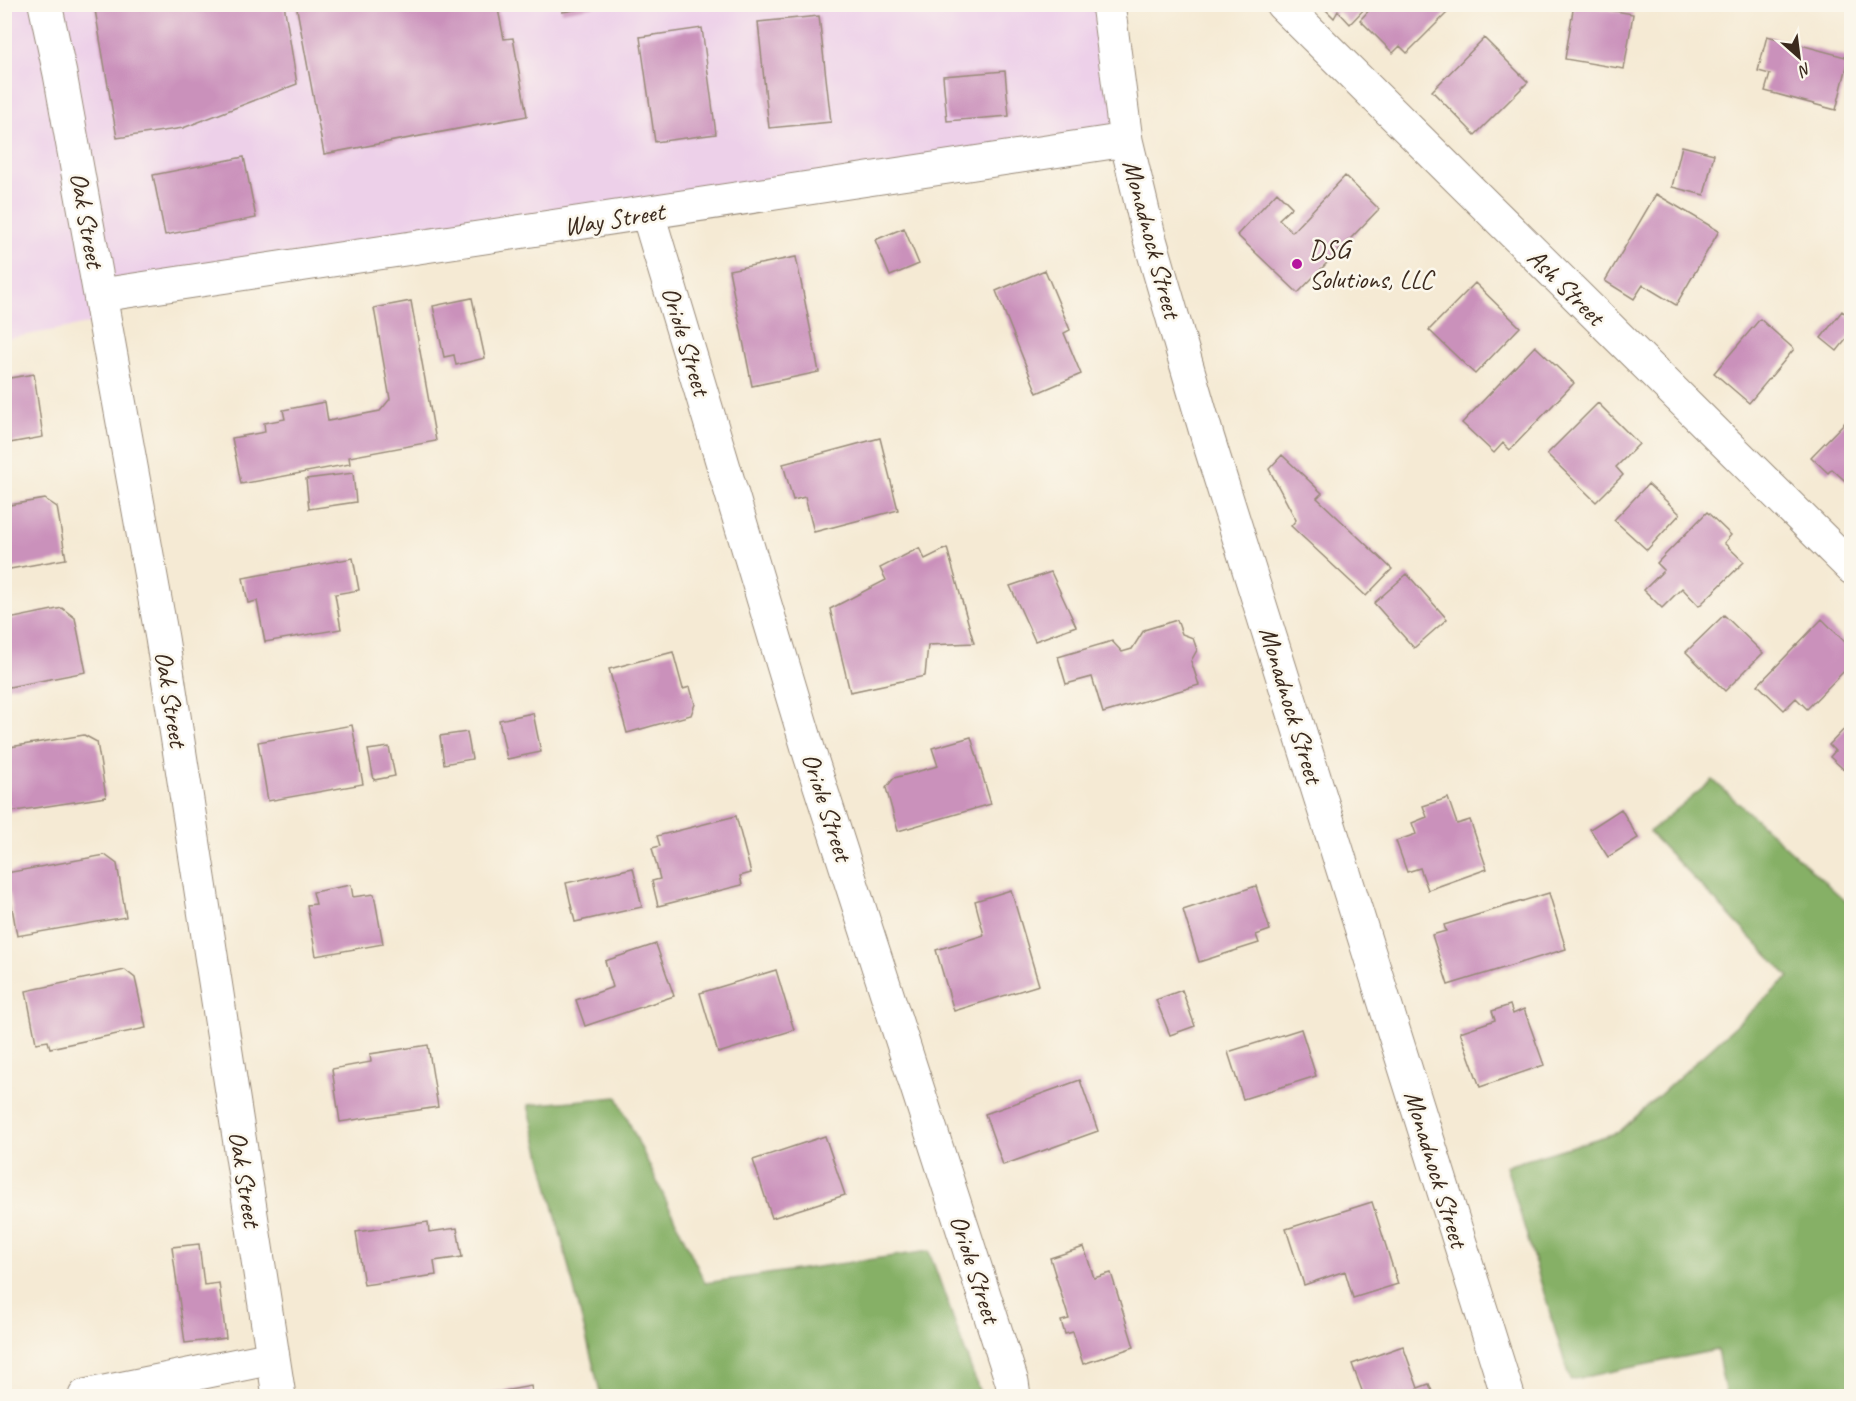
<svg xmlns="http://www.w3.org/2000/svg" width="1856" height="1401" font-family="Caveat,sans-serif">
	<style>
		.built { fill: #edd0e9 }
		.forest { fill: #86b066; stroke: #606d42; stroke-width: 1.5 }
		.building { fill: #ca91bb }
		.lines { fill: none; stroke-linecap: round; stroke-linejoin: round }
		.minor-casing { stroke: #988a79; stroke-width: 35 }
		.minor { stroke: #fff; stroke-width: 33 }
		.poi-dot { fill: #b5179e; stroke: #fbf7ec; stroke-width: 2 }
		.labels { text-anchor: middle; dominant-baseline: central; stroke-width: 5; stroke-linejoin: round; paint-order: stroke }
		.street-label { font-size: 26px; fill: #3b2a1e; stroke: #fbf7ec }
		.poi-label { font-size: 26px; fill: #3b2a1e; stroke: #fbf7ec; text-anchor: start }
	</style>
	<rect width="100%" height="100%" fill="#fbf7ec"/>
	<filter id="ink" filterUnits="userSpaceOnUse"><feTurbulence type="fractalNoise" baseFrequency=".0167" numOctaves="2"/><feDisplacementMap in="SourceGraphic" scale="12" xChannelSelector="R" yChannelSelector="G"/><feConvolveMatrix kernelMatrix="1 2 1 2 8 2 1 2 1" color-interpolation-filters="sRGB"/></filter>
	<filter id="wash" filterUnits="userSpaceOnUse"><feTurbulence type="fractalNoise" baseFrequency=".008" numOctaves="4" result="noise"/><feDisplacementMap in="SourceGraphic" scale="24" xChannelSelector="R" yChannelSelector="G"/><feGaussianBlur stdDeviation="1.35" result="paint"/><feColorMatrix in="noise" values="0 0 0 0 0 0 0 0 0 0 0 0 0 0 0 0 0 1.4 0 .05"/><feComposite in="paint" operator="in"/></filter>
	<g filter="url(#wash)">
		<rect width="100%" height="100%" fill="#f5ead4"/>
		<path class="built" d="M 5,5 L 1108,5 L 1126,140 L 101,295 L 105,321 L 5,339 Z"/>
		<path class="forest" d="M 1713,780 L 1851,906 L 1851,1396 L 1726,1396 L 1717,1350 L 1570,1380 L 1506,1166 L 1619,1132 L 1789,977 L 1649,832 Z
			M 617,1097 L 705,1283 L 929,1251 L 981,1396 L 601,1396 L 528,1105 Z"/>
		<g id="blocks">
			<path class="building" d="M 94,4 L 284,4 L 297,84 L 183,128 L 117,138 Z
				M 296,4 L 497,4 L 504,39 L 513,38 L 527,116 L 324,154 Z
				M 561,4 L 596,4 L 596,6 L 562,12 Z
				M 1320,4 L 1369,4 L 1350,24 L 1338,11 L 1334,18 Z
				M 1375,4 L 1449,4 L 1452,8 L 1407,53 L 1400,46 L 1393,53 L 1360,20 Z
				M 1574,4 L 1633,14 L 1624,69 L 1565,59 Z
				M 819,16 L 831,122 L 769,128 L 758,22 Z
				M 702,28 L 716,134 L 655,142 L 640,37 Z
				M 1767,36 L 1849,58 L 1836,110 L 1765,91 L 1770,74 L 1758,71 Z
				M 1484,38 L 1528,82 L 1475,135 L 1432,91 Z
				M 1005,71 L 1009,116 L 947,121 L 943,76 Z
				M 1682,146 L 1714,154 L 1704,195 L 1672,187 Z
				M 244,157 L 256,218 L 165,235 L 153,175 Z
				M 1345,176 L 1379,209 L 1298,293 L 1237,235 L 1277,192 L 1292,207 L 1279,219 L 1292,232 Z
				M 1656,194 L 1719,231 L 1676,305 L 1643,285 L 1634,299 L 1605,281 Z
				M 904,228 L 919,264 L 890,276 L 875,240 Z
				M 796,257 L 819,372 L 752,386 L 729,270 Z
				M 1045,270 L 1070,330 L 1064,333 L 1081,374 L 1037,393 L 996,291 Z
				M 1475,283 L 1520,327 L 1475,374 L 1429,330 Z
				M 472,298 L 485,358 L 456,365 L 454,355 L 444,357 L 433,306 Z
				M 411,301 L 436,441 L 349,457 L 350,464 L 241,484 L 232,438 L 265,432 L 264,423 L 285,419 L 283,410 L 325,402 L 328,421 L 380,411 L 390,399 L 374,308 Z
				M 1842,311 L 1852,319 L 1852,332 L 1837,351 L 1821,338 Z
				M 1760,319 L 1794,349 L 1749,403 L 1714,373 Z
				M 1535,346 L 1574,383 L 1510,450 L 1503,443 L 1494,453 L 1462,423 Z
				M 34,374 L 43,437 L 4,444 L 4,379 Z
				M 1598,403 L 1639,444 L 1616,467 L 1623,475 L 1596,502 L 1547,454 Z
				M 1852,415 L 1852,487 L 1832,469 L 1828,473 L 1811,457 Z
				M 880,438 L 898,510 L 814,532 L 805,497 L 793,500 L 783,464 Z
				M 1282,455 L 1322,493 L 1317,498 L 1392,569 L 1366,596 L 1291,526 L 1296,520 L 1269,469 Z
				M 353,473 L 356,502 L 309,509 L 306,479 Z
				M 1648,484 L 1680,514 L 1647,550 L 1614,520 Z
				M 45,499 L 57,507 L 66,559 L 4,570 L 4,506 Z
				M 1707,512 L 1731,535 L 1724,543 L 1744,562 L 1699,606 L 1682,588 L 1662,608 L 1644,590 L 1664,570 L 1657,563 Z
				M 919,548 L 925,559 L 947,548 L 974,643 L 928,645 L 925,676 L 850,692 L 830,609 L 886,580 L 880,568 Z
				M 353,558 L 359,590 L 335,594 L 341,629 L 265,642 L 257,601 L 248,603 L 243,578 Z
				M 1051,572 L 1076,626 L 1035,641 L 1010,586 Z
				M 1407,574 L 1447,619 L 1414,648 L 1374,603 Z
				M 62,608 L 75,618 L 86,672 L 4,688 L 4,620 Z
				M 1724,615 L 1763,653 L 1725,691 L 1686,652 Z
				M 1822,619 L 1852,649 L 1852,663 L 1807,709 L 1796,698 L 1784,710 L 1758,685 Z
				M 1177,620 L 1182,634 L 1193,638 L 1197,650 L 1191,661 L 1199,685 L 1103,713 L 1092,677 L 1066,684 L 1058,657 L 1112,641 L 1122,652 L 1132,649 L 1144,630 Z
				M 673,652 L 683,689 L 690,687 L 695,704 L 691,715 L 627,733 L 609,669 Z
				M 533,713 L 541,752 L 507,759 L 499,720 Z
				M 1852,721 L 1852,777 L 1830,757 L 1835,751 L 1829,745 Z
				M 352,725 L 363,784 L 268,801 L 258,742 Z
				M 467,732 L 472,759 L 444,764 L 440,736 Z
				M 84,735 L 97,742 L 106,797 L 9,812 L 9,805 L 4,806 L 4,748 Z
				M 971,737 L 991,804 L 898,831 L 886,788 L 894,778 L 938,766 L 932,748 Z
				M 389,747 L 395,776 L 374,780 L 368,750 Z
				M 1448,798 L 1457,824 L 1470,820 L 1487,869 L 1428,890 L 1420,868 L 1407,872 L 1396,841 L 1416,834 L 1412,823 L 1427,817 L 1423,806 Z
				M 1621,809 L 1638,838 L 1608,857 L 1590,829 Z
				M 736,816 L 751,873 L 740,876 L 742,885 L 658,906 L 652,881 L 660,879 L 652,848 L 660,846 L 657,836 Z
				M 105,855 L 117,864 L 126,917 L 17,936 L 6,873 Z
				M 633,868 L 642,907 L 575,922 L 566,883 Z
				M 351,885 L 353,897 L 374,894 L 383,944 L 316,956 L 307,905 L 316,904 L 313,892 Z
				M 1256,886 L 1270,930 L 1256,935 L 1259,943 L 1199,962 L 1183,910 Z
				M 1011,890 L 1039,985 L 954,1011 L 936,950 L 984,935 L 975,901 Z
				M 1549,893 L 1566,949 L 1448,985 L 1432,935 L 1446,931 L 1444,925 Z
				M 656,944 L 674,996 L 585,1026 L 576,1000 L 613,987 L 605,961 Z
				M 125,970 L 135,978 L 146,1028 L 50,1048 L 48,1041 L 36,1043 L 26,991 Z
				M 776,970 L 794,1030 L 718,1053 L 700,993 Z
				M 1182,990 L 1195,1026 L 1170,1035 L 1156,1000 Z
				M 1510,1005 L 1513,1014 L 1524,1009 L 1544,1065 L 1480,1087 L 1460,1032 L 1495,1020 L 1492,1011 Z
				M 1301,1029 L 1316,1076 L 1243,1099 L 1228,1052 Z
				M 428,1045 L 438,1107 L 340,1122 L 332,1069 L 371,1062 L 370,1054 Z
				M 1080,1080 L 1098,1131 L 1003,1165 L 985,1114 Z
				M 825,1136 L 845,1195 L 772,1218 L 753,1160 Z
				M 1372,1202 L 1398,1284 L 1353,1298 L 1345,1271 L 1304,1285 L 1286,1229 Z
				M 428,1222 L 429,1232 L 457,1228 L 462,1257 L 434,1261 L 436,1275 L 364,1285 L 356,1232 Z
				M 199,1244 L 204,1285 L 219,1283 L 226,1338 L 185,1343 L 172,1247 Z
				M 1084,1247 L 1094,1278 L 1111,1273 L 1134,1347 L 1083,1364 L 1073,1332 L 1065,1334 L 1061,1321 L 1069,1319 L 1050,1258 Z
				M 1403,1346 L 1418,1388 L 1429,1384 L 1434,1396 L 1364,1396 L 1352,1364 Z
				M 531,1386 L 533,1396 L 482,1396 L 482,1395 Z"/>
		</g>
	</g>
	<g filter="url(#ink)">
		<use href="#blocks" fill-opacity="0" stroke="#988a79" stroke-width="1.5"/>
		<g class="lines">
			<g class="minor-casing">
				<path id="minor" d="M 45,4 L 60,74 L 162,638 L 279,1396
					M 1108,4 L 1126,140 L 1149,236 L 1208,439 L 1508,1396
					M 1282,4 L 1852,568
					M 648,214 L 810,755 L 1012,1382 L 1014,1396
					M 101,295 L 1126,140
					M 85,1396 L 272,1358"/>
			</g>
			<use href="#minor" class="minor"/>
		</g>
	</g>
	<circle class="poi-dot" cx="1297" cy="264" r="6"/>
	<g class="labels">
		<g class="street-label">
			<text transform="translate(614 219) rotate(-9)">Way Street</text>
			<text transform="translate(87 220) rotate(80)">Oak Street</text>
			<text transform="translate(1152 239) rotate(75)">Monadnock Street</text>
			<text transform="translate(1566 287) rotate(45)">Ash Street</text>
			<text transform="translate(686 341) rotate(73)">Oriole Street</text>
			<text transform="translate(171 699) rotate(81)">Oak Street</text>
			<text transform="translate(1291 705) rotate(73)">Monadnock Street</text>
			<text transform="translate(827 807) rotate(72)">Oriole Street</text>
			<text transform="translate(1436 1169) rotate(73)">Monadnock Street</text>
			<text transform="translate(245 1179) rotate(81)">Oak Street</text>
			<text transform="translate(975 1269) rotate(72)">Oriole Street</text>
		</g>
		<g class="poi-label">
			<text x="1309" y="249">DSG<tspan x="1309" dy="30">Solutions, LLC</tspan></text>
		</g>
	</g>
	<rect width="1856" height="1401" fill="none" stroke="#fbf7ec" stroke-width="24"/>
	<g transform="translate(1799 57) rotate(152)" stroke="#fbf7ec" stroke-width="4.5" paint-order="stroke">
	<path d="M0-4.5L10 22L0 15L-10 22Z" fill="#3b2a1e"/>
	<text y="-9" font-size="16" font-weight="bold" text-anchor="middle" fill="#3b2a1e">N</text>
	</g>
</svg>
